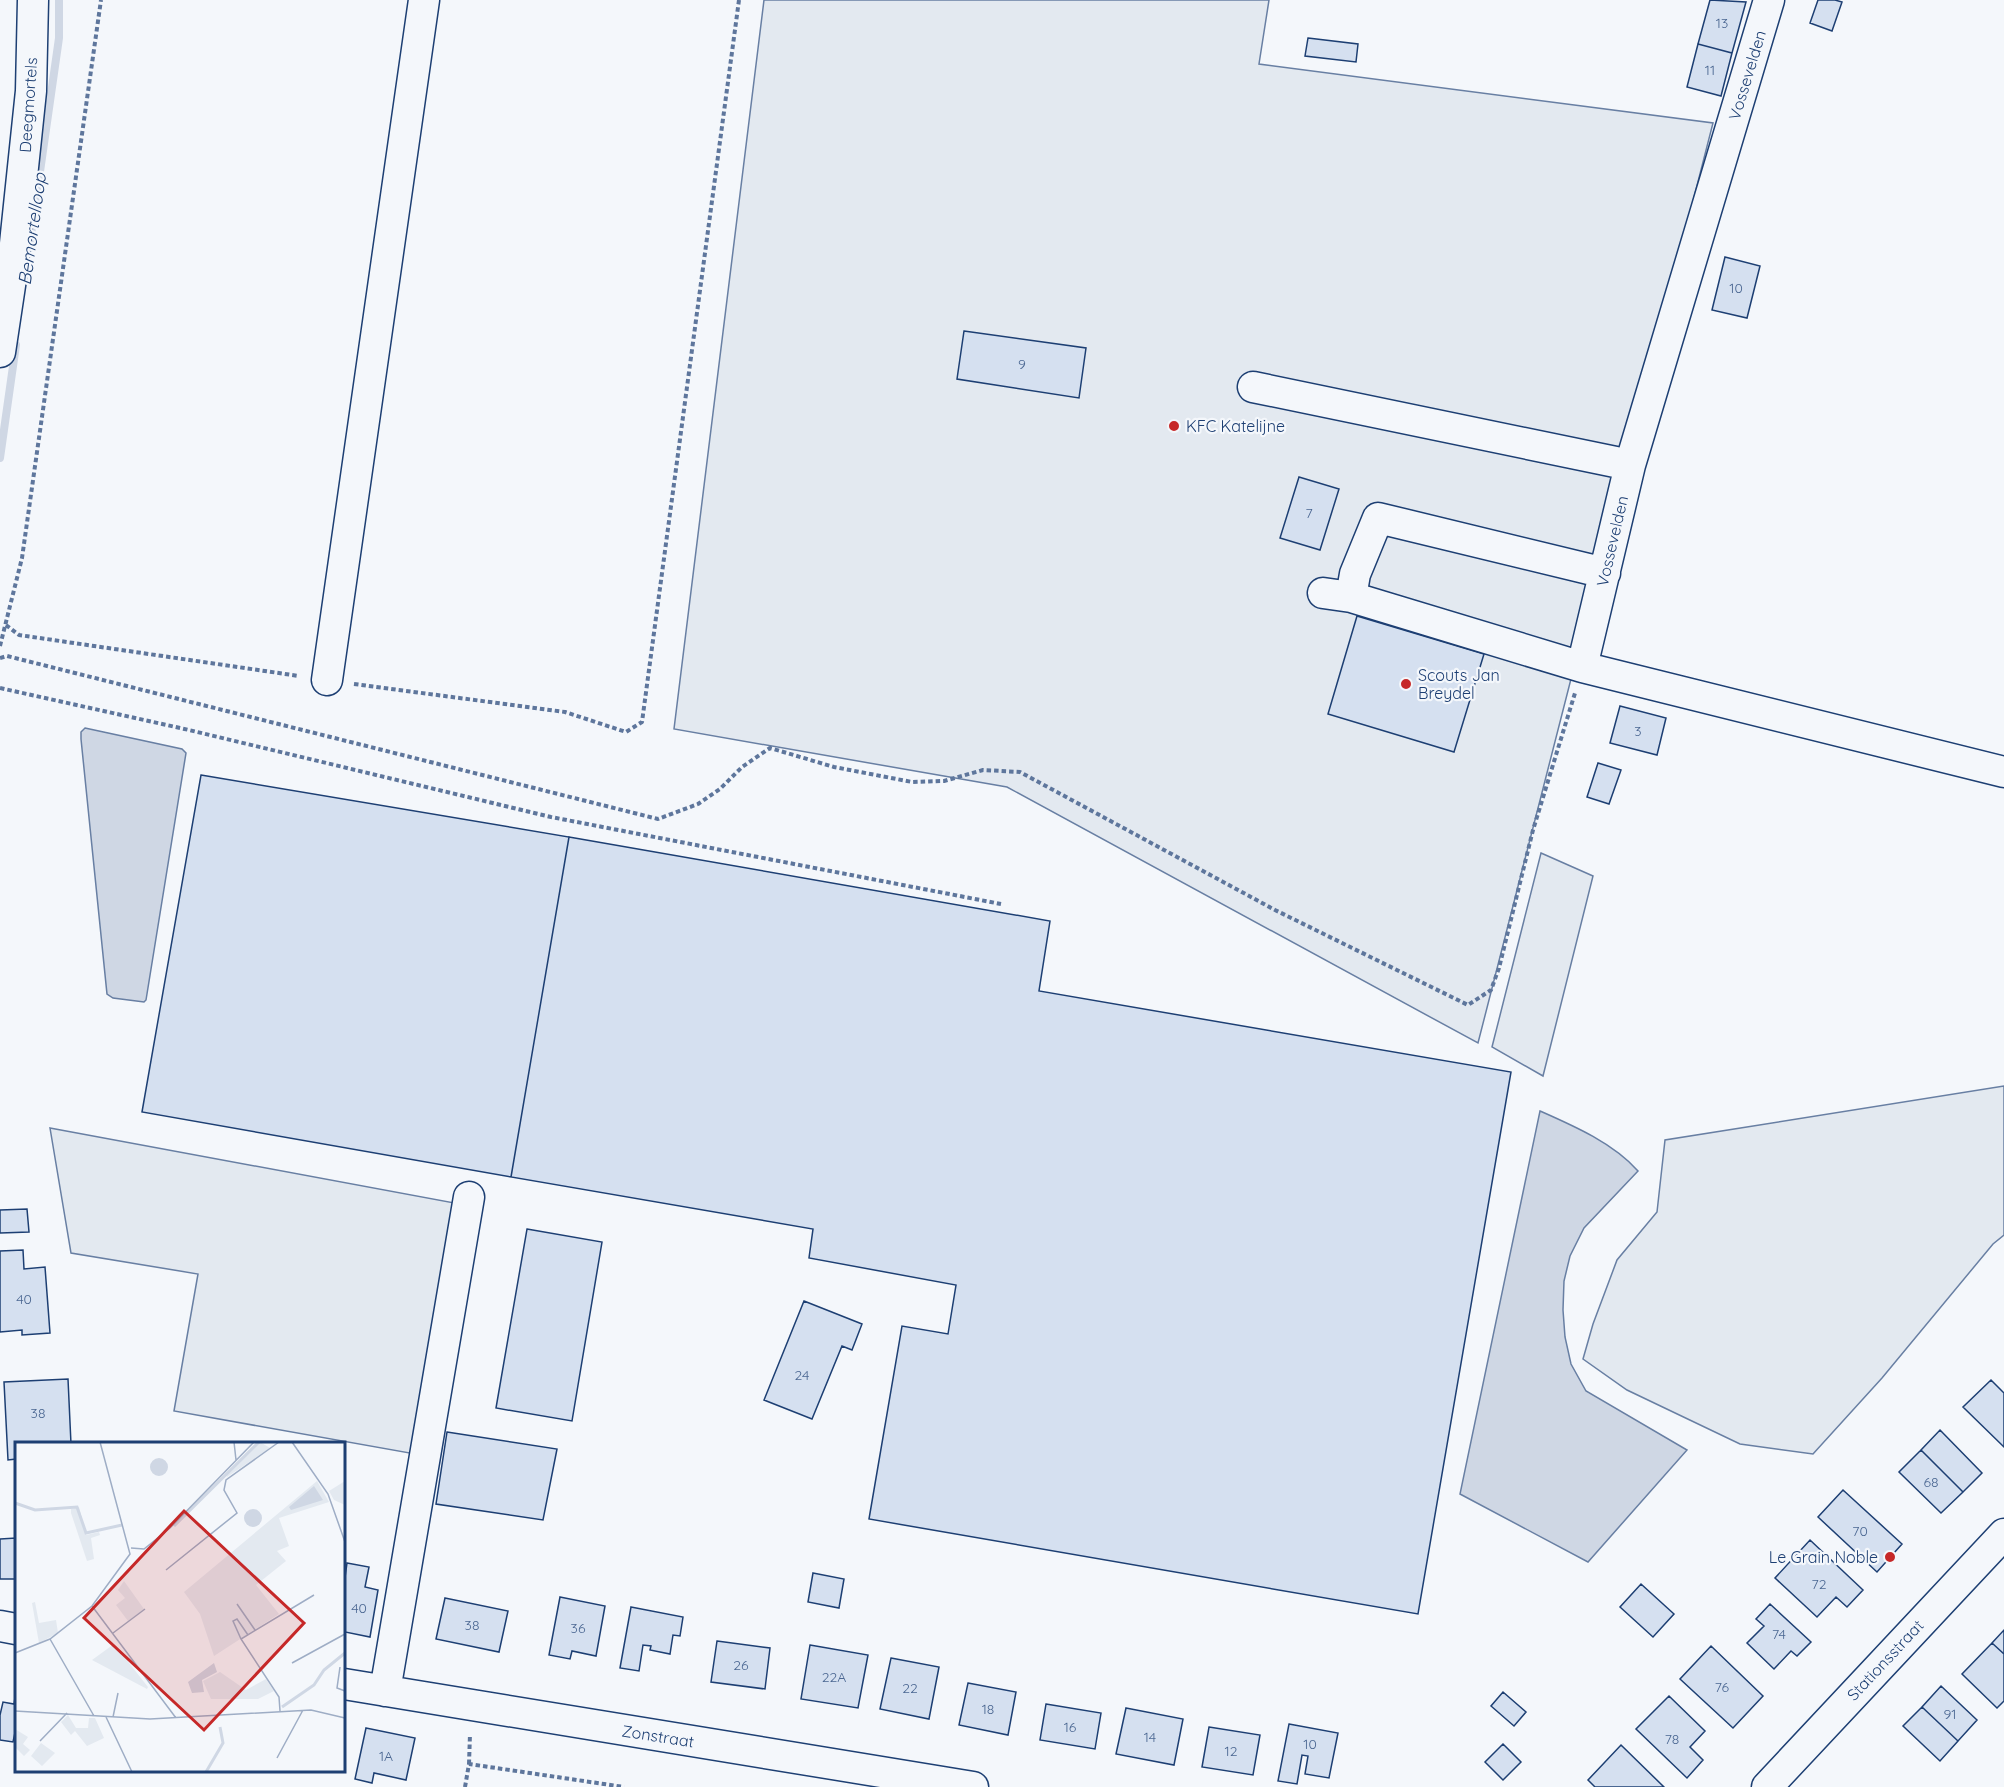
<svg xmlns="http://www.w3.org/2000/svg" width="2004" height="1787" font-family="Quicksand,sans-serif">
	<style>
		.green { fill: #e3e9f0; stroke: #687fa3; stroke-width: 1.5 }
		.water { fill: #cfd7e4; stroke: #687fa3; stroke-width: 1.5 }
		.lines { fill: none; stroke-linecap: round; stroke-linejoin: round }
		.stream { stroke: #cfd7e4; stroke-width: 8 }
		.building { fill: #d5e0f0; stroke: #1d3f73; stroke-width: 1.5 }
		.minor-casing { stroke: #1d3f73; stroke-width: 33 }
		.path { stroke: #5e769c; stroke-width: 4; stroke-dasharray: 4.5 3; stroke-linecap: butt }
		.minor { stroke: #f4f7fb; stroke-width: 30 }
		.poi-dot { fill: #c62828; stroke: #f4f7fb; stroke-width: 2 }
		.labels { text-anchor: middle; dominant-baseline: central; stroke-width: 4.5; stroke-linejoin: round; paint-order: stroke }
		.number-label { font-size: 14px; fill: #4b6792 }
		.street-label { font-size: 16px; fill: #1d3f73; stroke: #f4f7fb }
		.poi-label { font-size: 16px; fill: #1d3f73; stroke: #f4f7fb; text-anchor: start }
		.water-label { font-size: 18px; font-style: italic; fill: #1d3f73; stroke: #f4f7fb }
		.inset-river { fill: none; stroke: #cfd7e4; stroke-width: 3 }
		.inset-road { fill: none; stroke: #9eadc5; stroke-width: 1.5 }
		.view { fill: #c62828; fill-opacity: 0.15; stroke: #c62828; stroke-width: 3 }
		.inset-edge { fill: none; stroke: #1d3f73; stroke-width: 3 }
	</style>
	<rect width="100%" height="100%" fill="#f4f7fb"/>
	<path class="green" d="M 764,0 L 1269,0 L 1259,64 L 1713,123 L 1478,1043 L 1007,787 L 674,729 Z
		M 1541,853 L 1593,876 L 1543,1076 L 1492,1047 Z
		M 2004,1086 L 2004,1235 L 1993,1244 L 1882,1378 L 1813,1454 L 1740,1444 L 1627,1390 L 1583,1359 L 1593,1324 L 1617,1260 L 1657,1212 L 1665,1140 Z
		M 50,1128 L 460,1204 L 415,1454 L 174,1411 L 198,1274 L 71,1253 Z"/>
	<path class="water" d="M 85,728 L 182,749 L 186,753 L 146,1000 L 144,1002 L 113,998 L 107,994 L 81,739 L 81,732 Z
		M 1540,1111 C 1574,1126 1613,1143 1638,1171 L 1584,1228 L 1570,1256 L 1564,1281 L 1563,1310 L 1565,1337 L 1571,1364 L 1586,1391 L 1687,1450 L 1588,1562 L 1460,1494 Z"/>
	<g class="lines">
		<path class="stream" d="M 29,249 L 59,38 L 59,0
			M 0,458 L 16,345"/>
	</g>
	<path class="building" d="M 1710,0 L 1746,2 L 1732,53 L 1698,44 Z
		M 1818,0 L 1835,0 L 1842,2 L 1832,31 L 1810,23 Z
		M 1308,38 L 1358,44 L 1356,62 L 1305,56 Z
		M 1698,44 L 1732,53 L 1721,96 L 1687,87 Z
		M 1725,257 L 1760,266 L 1747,318 L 1712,310 Z
		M 964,331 L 1086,348 L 1079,398 L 957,379 Z
		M 1299,477 L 1339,489 L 1320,550 L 1280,538 Z
		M 1357,616 L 1484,654 L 1454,752 L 1328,714 Z
		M 1620,706 L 1666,718 L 1657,755 L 1610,743 Z
		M 1598,763 L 1621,770 L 1609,804 L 1587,797 Z
		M 201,775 L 569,837 L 511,1177 L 142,1112 Z
		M 569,837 L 1050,921 L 1039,991 L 1511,1072 L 1418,1614 L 869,1519 L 902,1326 L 948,1334 L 956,1285 L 809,1258 L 813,1229 L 511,1177 Z
		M 27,1209 L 29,1232 L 0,1233 L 0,1210 Z
		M 527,1229 L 602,1242 L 572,1421 L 496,1408 Z
		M 23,1250 L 24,1269 L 45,1267 L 50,1333 L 22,1335 L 22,1330 L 0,1332 L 0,1251 Z
		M 804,1301 L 862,1324 L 852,1350 L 842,1346 L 812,1419 L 764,1400 Z
		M 68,1379 L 71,1444 L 16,1444 L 16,1459 L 8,1460 L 4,1382 Z
		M 1991,1380 L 2004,1393 L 2004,1447 L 1963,1407 Z
		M 1940,1430 L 1982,1473 L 1963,1492 L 1921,1450 Z
		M 447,1432 L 557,1449 L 543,1520 L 436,1504 Z
		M 1921,1450 L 1963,1492 L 1941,1513 L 1899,1472 Z
		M 1843,1490 L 1902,1544 L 1877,1572 L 1818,1517 Z
		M 16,1538 L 16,1579 L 0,1579 L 0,1539 Z
		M 1810,1540 L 1863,1590 L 1847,1607 L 1836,1597 L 1817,1617 L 1775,1578 Z
		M 347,1563 L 369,1567 L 365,1587 L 378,1590 L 370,1637 L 345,1632 L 344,1585 Z
		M 813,1573 L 844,1579 L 839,1608 L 808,1602 Z
		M 1641,1584 L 1674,1614 L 1653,1637 L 1620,1607 Z
		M 560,1597 L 605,1606 L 596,1656 L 572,1651 L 570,1659 L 549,1655 Z
		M 445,1598 L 508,1611 L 499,1652 L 436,1639 Z
		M 1770,1604 L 1811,1642 L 1797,1656 L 1791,1651 L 1774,1669 L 1747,1643 L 1764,1626 L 1756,1619 Z
		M 631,1607 L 683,1617 L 680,1636 L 673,1635 L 670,1654 L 650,1650 L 651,1646 L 643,1645 L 639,1671 L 620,1668 Z
		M 2004,1630 L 2004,1654 L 1992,1643 Z
		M 717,1641 L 770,1648 L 765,1689 L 711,1682 Z
		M 1992,1643 L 2004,1654 L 2004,1701 L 1997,1708 L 1962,1674 Z
		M 810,1645 L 868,1655 L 858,1708 L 801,1699 Z
		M 1711,1646 L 1763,1696 L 1733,1728 L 1680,1679 Z
		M 891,1658 L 939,1667 L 929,1719 L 880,1709 Z
		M 968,1683 L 1016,1692 L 1008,1735 L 959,1725 Z
		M 1941,1686 L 1977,1720 L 1958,1741 L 1922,1707 Z
		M 16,1691 L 16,1728 L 13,1742 L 0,1740 L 0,1715 L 3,1702 L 14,1704 Z
		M 1503,1692 L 1526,1712 L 1514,1726 L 1491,1706 Z
		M 1669,1696 L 1705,1731 L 1690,1747 L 1703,1760 L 1687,1778 L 1636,1729 Z
		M 1046,1704 L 1101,1713 L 1095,1749 L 1040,1740 Z
		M 1922,1707 L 1958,1741 L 1940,1761 L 1903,1726 Z
		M 1126,1708 L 1183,1719 L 1174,1765 L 1116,1754 Z
		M 1289,1724 L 1338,1733 L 1329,1778 L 1305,1774 L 1308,1756 L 1302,1755 L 1297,1784 L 1278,1781 Z
		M 1209,1727 L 1260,1735 L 1253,1775 L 1202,1767 Z
		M 366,1728 L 415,1738 L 406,1780 L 374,1773 L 372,1783 L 355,1779 Z
		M 1503,1744 L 1521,1762 L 1503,1780 L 1485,1762 Z
		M 1621,1745 L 1664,1787 L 1595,1787 L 1588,1780 Z"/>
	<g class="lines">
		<g class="minor-casing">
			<path id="minor" d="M 1769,0 L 1630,465 L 1582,667 L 2004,772
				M 0,352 L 12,272 L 31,91 L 33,0
				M 1253,387 L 1630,465
				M 1323,593 L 1351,597
				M 1582,667 L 1351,597 L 1355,574 L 1378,518 L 1605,573
				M 327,680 L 424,0
				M 0,1626 L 16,1629
				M 344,1684 L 973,1787
				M 385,1691 L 469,1197
				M 1767,1787 L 2004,1534"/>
		</g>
		<path class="path" d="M 6,625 L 19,635 L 299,676
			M 0,646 L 22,558 L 101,0
			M 0,658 L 7,656 L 658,819 L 698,804 L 720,789 L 742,767 L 770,748 L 834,767 L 912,782 L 944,781 L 983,770 L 1020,772 L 1275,910 L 1468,1005 L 1491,990 L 1499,968 L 1533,830 L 1575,693
			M 354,684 L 565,712 L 626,732 L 642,722 L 739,0
			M 0,688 L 189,730 L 551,817 L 1001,904
			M 469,1764 L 470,1734
			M 465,1787 L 469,1764 L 624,1787"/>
		<use href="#minor" class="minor"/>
	</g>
	<g class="poi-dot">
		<circle cx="1174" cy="426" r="6"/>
		<circle cx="1406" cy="684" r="6"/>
		<circle cx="1890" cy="1557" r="6"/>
	</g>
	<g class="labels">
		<g class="number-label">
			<text x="1722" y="23">13</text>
			<text x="1710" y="70">11</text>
			<text x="1736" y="288">10</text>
			<text x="1022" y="364">9</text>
			<text x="1309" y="513">7</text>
			<text x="1638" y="731">3</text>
			<text x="24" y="1299">40</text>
			<text x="802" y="1375">24</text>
			<text x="38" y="1413">38</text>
			<text x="1931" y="1482">68</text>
			<text x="1860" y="1531">70</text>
			<text x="1819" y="1584">72</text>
			<text x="359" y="1608">40</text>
			<text x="472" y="1625">38</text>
			<text x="578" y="1628">36</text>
			<text x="1779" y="1634">74</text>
			<text x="741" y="1665">26</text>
			<text x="834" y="1677">22A</text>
			<text x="1722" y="1687">76</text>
			<text x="910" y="1688">22</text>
			<text x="988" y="1709">18</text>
			<text x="1950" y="1714">91</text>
			<text x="1070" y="1727">16</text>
			<text x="1150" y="1737">14</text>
			<text x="1672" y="1739">78</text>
			<text x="1310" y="1744">10</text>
			<text x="1231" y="1751">12</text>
			<text x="386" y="1756">1A</text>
		</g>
		<g class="street-label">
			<text transform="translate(1747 75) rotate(-73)">Vossevelden</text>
			<text transform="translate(28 105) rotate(-86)">Deegmortels</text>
			<text transform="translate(1612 541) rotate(-77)">Vossevelden</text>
			<text transform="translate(1885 1660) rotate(-47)">Stationsstraat</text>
			<text transform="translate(658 1736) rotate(9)">Zonstraat</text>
		</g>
		<g class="poi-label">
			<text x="1186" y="426">KFC Katelijne</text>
			<text x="1418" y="675">Scouts Jan<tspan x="1418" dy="18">Breydel</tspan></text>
			<text x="1878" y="1557" text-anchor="end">Le Grain Noble</text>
		</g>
		<g class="water-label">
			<text transform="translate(32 229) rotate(-82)">Bemortelloop</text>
		</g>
	</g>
	<g transform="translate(15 1442)">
		<rect width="330" height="330" fill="#f4f7fb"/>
		<path d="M 245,0 L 255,6 L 212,35 L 211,33 ZM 302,39 L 314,60 L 264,76 L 274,104 L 262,109 L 271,119 L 241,143 L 264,172 L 199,214 L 185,172 L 169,150 ZM 330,39 L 330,63 L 319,58 L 314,49 ZM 64,65 L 71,93 L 84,90 L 85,93 L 76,96 L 79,117 L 72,119 L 56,71 L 56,67 ZM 109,139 L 129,167 L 113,179 L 101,163 L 110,156 L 103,148 ZM 20,160 L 24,181 L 41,178 L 43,191 L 24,201 L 17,161 ZM 99,202 L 133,245 L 132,247 L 77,218 ZM 205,230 L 231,248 L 251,237 L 259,249 L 243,257 L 196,257 L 188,239 ZM 53,273 L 61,286 L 73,286 L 74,276 L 80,276 L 89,296 L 72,304 L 60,289 L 56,293 L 46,280 ZM 0,287 L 13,295 L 8,302 L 15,308 L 9,314 L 0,305 ZM 26,301 L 40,311 L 27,324 L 16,314 Z" fill="#e3e9f0"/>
		<path d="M135 25a9 9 0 1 1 18 0a9 9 0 1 1-18 0ZM 299,44 L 308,58 L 276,68 L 274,65 ZM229 76a9 9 0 1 1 18 0a9 9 0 1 1-18 0ZM 199,221 L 202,230 L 187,238 L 189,250 L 177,251 L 173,240 Z" fill="#cfd7e4"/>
		<path class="inset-river" d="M 0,61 L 20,68 L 62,65 L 71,91 L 107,83M 159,84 L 244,0M 267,265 L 299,243 L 309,228 L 330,211M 191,330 L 208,301 L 205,285"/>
		<path class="inset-road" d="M 219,0 L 221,18M 277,0 L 313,52 L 330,100M 116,106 L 129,107 L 155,86 L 239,0M 151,128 L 222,71 L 209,48 L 211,38 L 264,0M 222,162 L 240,188M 77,164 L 161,276M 98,191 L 130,167M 35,197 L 79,274M 226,197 L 218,179 L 222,177 L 233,193M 0,211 L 35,197 L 77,164 L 115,112 L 85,0M 277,221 L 330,192M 325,225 L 322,246 L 330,249M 0,269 L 135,277 L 296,268 L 330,276M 265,269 L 264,255 L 226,197 L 299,153M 91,275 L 117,330M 98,275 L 103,251M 25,299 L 52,271M 262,316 L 288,268"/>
		<path class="view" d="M 169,69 L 289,181 L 189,288 L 69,176 Z"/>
		<rect width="330" height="330" class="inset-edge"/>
	</g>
</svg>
